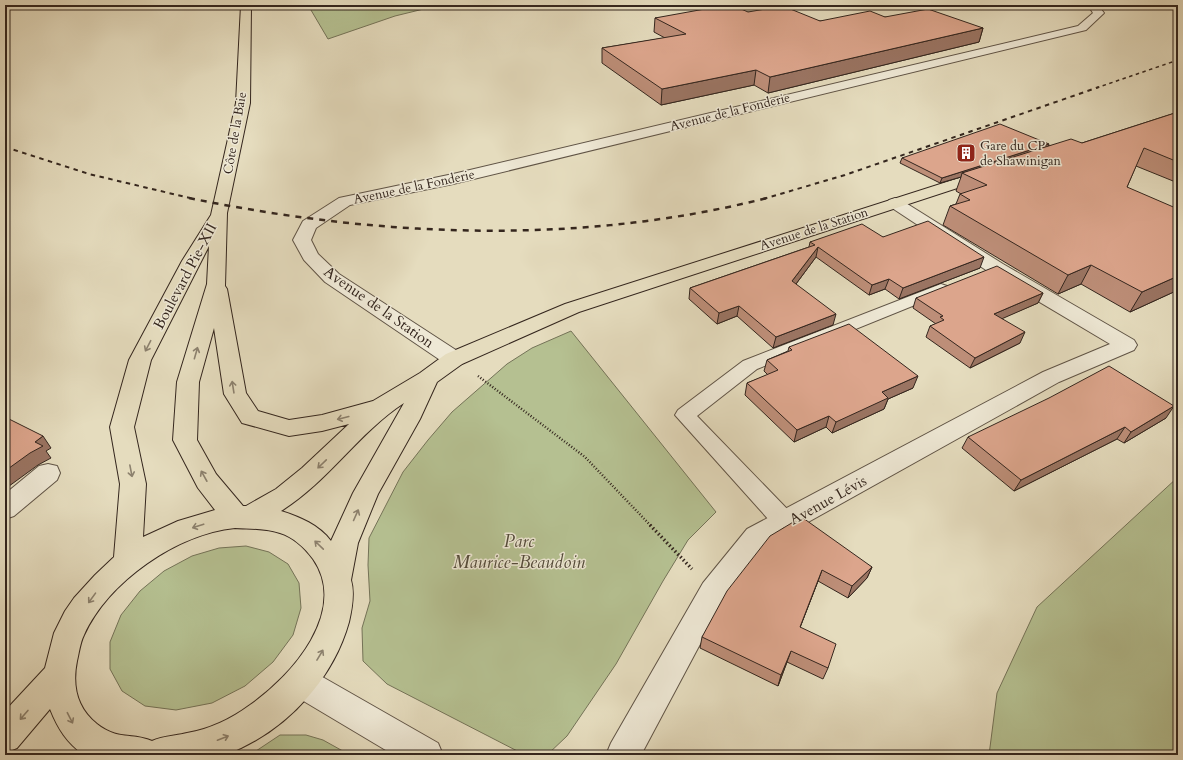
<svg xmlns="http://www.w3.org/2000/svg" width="1183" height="760" font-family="Cardo,serif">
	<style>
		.green { fill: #b5c091; stroke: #747358 }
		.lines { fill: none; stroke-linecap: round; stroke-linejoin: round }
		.lane-casing { stroke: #605446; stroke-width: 2 }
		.street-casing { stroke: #605446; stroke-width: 2 }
		.primary-casing { stroke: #34261e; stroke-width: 2 }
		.path-far1 { stroke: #34261e; stroke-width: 2.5; stroke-dasharray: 1 2; stroke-linecap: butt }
		.path { stroke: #34261e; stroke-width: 3.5; stroke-dasharray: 1.5 2.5; stroke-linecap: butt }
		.lane { fill: #eee8d5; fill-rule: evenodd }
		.street { fill: #eee8d5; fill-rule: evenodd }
		.primary { fill: #e5dcbe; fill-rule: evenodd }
		.rail-far2 { stroke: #34261e; stroke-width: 1.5; stroke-dasharray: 3.5 3.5; stroke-linecap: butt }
		.rail-far1 { stroke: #34261e; stroke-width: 2; stroke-dasharray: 4.5 4.5; stroke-linecap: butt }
		.rail { stroke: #34261e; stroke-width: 2.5; stroke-dasharray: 6 6; stroke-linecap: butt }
		.wall { fill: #bd8e78; stroke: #34261e }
		.shaded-wall { fill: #9a7462; stroke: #34261e }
		.building { fill: #dca58c; stroke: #34261e }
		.oneway { stroke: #8c816e }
		.labels { text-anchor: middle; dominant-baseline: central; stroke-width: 3; stroke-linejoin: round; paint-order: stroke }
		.far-street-label { font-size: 13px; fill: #34261e; stroke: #eee8d5 }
		.far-poi-label { font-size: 13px; fill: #34261e; stroke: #eee8d5; text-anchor: start }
		.street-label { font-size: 15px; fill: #34261e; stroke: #eee8d5 }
		.near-park-label { font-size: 18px; font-style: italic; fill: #544c3b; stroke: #eee8d5 }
	</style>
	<rect width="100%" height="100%" fill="#e5dcbe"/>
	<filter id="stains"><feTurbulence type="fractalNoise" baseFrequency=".005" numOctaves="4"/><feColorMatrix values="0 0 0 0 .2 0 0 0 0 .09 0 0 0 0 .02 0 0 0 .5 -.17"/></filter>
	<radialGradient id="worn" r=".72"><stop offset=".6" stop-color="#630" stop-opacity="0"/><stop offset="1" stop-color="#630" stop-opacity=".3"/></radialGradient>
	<path class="green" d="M 308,5 L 440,5 L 395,16 L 328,39 Z
		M 571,331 L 716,512 L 688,540 L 663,581 L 616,664 L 567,736 L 547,755 L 525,755 L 387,684 L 363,661 L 362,628 L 370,601 L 368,565 L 369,538 L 403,472 L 428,440 L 452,412 L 507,364 L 532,348 Z
		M 1178,477 L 1178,755 L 989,755 L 997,693 L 1037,607 Z
		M 246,546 L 269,552 L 288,564 L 299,583 L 301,608 L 293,635 L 273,662 L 245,686 L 212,703 L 176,710 L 145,706 L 122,691 L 110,669 L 110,642 L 121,615 L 140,591 L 164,571 L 192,556 L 219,548 Z
		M 280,735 L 306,735 L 323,740 L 350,755 L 247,755 L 253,753 Z"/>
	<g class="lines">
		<g class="lane-casing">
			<path id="lane" d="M 941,284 L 947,286 L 949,289 L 947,292 L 757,369 L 697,416 L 794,516 L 797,523 L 794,530 L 786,532 L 778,530 L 675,415 L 678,410 L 743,361 Z"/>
		</g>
		<g class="street-casing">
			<path id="street" d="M 1088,5 L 1098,5 L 1104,13 L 1086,30 L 453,184 L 350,205 L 316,228 L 311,240 L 318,254 L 339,274 L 462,354 L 465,359 L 462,364 L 454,366 L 446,364 L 325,282 L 304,260 L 293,240 L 303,221 L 339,198 L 453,174 L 1078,26 L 1093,13 Z
				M 895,198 L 901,200 L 1003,264 L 1134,340 L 1137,345 L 1134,350 L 1059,382 L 767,545 L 723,601 L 641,755 L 606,755 L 611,743 L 703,583 L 747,529 L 1043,372 L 1110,344 L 989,272 L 889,206 L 887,203 L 889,200 Z
				M 48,464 L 57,466 L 60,473 L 57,480 L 14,516 L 5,519 L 5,494 L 39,466 Z
				M 301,667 L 312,671 L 438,743 L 443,755 L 394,755 L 290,693 L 285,682 L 290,671 Z"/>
		</g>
		<g class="primary-casing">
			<path id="primary" d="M 241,5 L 251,5 L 250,103 L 227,213 L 225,286 L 227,289 L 246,393 L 258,411 L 289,420 L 322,415 L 373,401 L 420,373 L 446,354 L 565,304 L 981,171 L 986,169 L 991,171 L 994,174 L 991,177 L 579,312 L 462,364 L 437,382 L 420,419 L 378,494 L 358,543 L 351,580 C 355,593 352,609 349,622 C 334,676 292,724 241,748 C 236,750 230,754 224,755 C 212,757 197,755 185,755 C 151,755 118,755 84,755 C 67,743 58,729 50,709 L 17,748 L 5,753 L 5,711 L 45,668 L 54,633 L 65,611 L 74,598 L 95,575 L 114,557 L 120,484 L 110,427 L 129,360 L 182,261 L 211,215 L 236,103 ZM 209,246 L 207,284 L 177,382 L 173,440 L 198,488 L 215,510 L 178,521 L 143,537 L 146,484 L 134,427 L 151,360 ZM 214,328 L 224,394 L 242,423 L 289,436 L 322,431 L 349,424 L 302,468 L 276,489 L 246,506 L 243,506 L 216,474 L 197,440 L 199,382 ZM 404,403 L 353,493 L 331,541 C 319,525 300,517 281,511 C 328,482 358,433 404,403 ZM 235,528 C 250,529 265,528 280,533 C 293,537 305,548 313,559 C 349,611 292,676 250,705 C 231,719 210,729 187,733 C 175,736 163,736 152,741 C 131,732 119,741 97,724 C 77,708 72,686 77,661 C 79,653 80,643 84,635 C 109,581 177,534 235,528 Z"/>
		</g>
		<path class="path-far1" d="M 478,376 L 585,457 L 651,526"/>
		<path class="path" d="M 650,525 L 692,569"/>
		<use href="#lane" class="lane"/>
		<use href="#street" class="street"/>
		<use href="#primary" class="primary"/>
		<path class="rail-far2" d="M 1096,88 L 1178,60"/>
		<path class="rail-far1" d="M 5,147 L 89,174 L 194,199
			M 763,199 L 845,175 L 1099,87"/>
		<path class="rail" d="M 189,198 C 378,237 578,246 767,198"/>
	</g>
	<path class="wall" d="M 748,12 L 820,21 L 885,17 L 983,28 L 979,42 L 768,93 L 754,85 L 661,105 L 602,63 L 602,48 L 665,38 L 654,32 L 655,18 Z
		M 1178,112 L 1178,183 L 1136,166 L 1127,187 L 1178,290 L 1130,312 L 1081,284 L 1058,294 L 943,225 L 950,206 L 956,204 L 960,194 L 961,194 L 956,191 L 961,177 L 940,183 L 900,163 L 902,158 L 1082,143 Z
		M 883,237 L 980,268 L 899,299 L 885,289 L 869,295 L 816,257 L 796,284 L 833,325 L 773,348 L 737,316 L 717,324 L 689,299 L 690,288 L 809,247 L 810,242 Z
		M 1043,293 L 1038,303 L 1002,318 L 1020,343 L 970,368 L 926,337 L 930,326 L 936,324 L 913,308 L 916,298 Z
		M 789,347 L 913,388 L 888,399 L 884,409 L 832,433 L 826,427 L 794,442 L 745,395 L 747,383 L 768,375 L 764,371 L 767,360 L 788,351 Z
		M 1166,418 L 1124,443 L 1117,439 L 1014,491 L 962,448 L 968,437 Z
		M 783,528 L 872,567 L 867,578 L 848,598 L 818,581 L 800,627 L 828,668 L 823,679 L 787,662 L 778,686 L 700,648 L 702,637 Z"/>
	<path class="shaded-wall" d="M 983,28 L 979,42 L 768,93 L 770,77 Z
		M 756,70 L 754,85 L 661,105 L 662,89 Z
		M 1049,144 L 1047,149 L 962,173 L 961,177 L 940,183 L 942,178 Z
		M 818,247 L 816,257 L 790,292 L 792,281 Z
		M 984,257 L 980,268 L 899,299 L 903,288 Z
		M 1091,265 L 1081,284 L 1058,294 L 1068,275 Z
		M 1178,276 L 1178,290 L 1130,312 L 1142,292 Z
		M 889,279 L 885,289 L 869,295 L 872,285 Z
		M 1043,293 L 1038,303 L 990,324 L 994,314 Z
		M 739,306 L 737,316 L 717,324 L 719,313 Z
		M 836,314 L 833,325 L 773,348 L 776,337 Z
		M 1025,332 L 1020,343 L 970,368 L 975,358 Z
		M 918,376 L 913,388 L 888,399 L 884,409 L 832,433 L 836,422 L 882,392 Z
		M 1174,406 L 1166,418 L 1124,443 L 1131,432 Z
		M 829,416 L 826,427 L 794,442 L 797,430 Z
		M 1125,427 L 1117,439 L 1014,491 L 1021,480 Z
		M 43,436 L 51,448 L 46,451 L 51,458 L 38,465 L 5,489 L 5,471 L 35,442 Z
		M 872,567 L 867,578 L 848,598 L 852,586 Z
		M 822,570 L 818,581 L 796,638 L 800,627 Z
		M 791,651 L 787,662 L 778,686 L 781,675 Z"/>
	<path class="building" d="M 727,5 L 732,5 L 748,12 L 783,6 L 820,21 L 870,11 L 885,17 L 928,9 L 983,28 L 770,77 L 756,70 L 662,89 L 602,48 L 686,34 L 655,18 Z
		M 1178,112 L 1178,162 L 1144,148 L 1127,187 L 1178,209 L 1178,276 L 1142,292 L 1091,265 L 1068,275 L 950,206 L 970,200 L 960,194 L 987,185 L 962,173 L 1071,139 L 1082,143 Z
		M 1000,124 L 1049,144 L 942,178 L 902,158 Z
		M 928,221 L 984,257 L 903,288 L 889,279 L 872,285 L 818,247 L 792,281 L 836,314 L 776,337 L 739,306 L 719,313 L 690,288 L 815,245 L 810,242 L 862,224 L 883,237 Z
		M 997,266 L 1043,293 L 994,314 L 1025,332 L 975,358 L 930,326 L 944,320 L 940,317 L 943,316 L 916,298 Z
		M 849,324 L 918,376 L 882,392 L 888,398 L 836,422 L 829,416 L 797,430 L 747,383 L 778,370 L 767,360 L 792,350 L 789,347 Z
		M 1109,366 L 1174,406 L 1131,432 L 1125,427 L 1021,480 L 968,437 L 1049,398 Z
		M 5,417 L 43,436 L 35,442 L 43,446 L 30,453 L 5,471 Z
		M 803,518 L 872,567 L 852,586 L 822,570 L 800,627 L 836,644 L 828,668 L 791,651 L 781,675 L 702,637 L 727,591 L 770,536 L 795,521 L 798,523 Z"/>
	<defs><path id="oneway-shaft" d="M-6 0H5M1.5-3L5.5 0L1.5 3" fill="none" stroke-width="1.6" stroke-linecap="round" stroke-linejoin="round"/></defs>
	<g class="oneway">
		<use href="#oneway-shaft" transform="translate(148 346) rotate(117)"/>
		<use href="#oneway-shaft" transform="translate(196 353) rotate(-74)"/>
		<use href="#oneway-shaft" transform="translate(233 387) rotate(-99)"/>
		<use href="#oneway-shaft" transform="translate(343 418) rotate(166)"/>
		<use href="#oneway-shaft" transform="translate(322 464) rotate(136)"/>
		<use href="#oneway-shaft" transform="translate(131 471) rotate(79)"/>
		<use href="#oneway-shaft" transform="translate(204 476) rotate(-119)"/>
		<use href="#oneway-shaft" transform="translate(356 515) rotate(-66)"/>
		<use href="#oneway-shaft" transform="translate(198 526) rotate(162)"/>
		<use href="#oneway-shaft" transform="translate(319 545) rotate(-136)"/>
		<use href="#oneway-shaft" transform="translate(92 598) rotate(126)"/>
		<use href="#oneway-shaft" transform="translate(320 655) rotate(-59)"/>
		<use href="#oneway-shaft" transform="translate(24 715) rotate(131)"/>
		<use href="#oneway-shaft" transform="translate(70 718) rotate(63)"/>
		<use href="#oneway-shaft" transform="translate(223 738) rotate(-21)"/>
	</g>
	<defs>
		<g id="building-square" transform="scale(1)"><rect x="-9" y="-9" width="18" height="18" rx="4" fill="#8f2418" stroke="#eee8d5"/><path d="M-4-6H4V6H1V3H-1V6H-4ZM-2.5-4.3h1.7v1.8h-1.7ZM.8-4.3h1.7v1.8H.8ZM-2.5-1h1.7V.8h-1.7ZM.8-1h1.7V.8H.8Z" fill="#fff"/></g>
	</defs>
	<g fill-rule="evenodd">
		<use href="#building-square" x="966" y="153"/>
	</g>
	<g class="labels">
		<g class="far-street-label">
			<text transform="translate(730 112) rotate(-14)">Avenue de la Fonderie</text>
			<text transform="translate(235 133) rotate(-80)">Côte de la Baie</text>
			<text transform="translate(414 187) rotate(-12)">Avenue de la Fonderie</text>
			<text transform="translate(814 229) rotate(-18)">Avenue de la Station</text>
		</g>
		<g class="far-poi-label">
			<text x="980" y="146">Gare du CP<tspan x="980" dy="15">de Shawinigan</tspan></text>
		</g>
		<g class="street-label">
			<text transform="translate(185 276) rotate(-62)">Boulevard Pie-XII</text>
			<text transform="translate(379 307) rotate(35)">Avenue de la Station</text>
			<text transform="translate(828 500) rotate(-29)">Avenue Lévis</text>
		</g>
		<g class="near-park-label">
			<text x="519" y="541">Parc<tspan x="519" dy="21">Maurice-Beaudoin</tspan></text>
		</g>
	</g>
	<rect width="1183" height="760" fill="none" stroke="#e5dcbe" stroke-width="20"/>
	<rect x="6" y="6" width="1171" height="748" fill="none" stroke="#34261e" stroke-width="2"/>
	<rect x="10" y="10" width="1163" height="740" fill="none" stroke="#34261e"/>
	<rect width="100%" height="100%" filter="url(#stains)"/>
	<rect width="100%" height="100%" fill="url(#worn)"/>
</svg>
